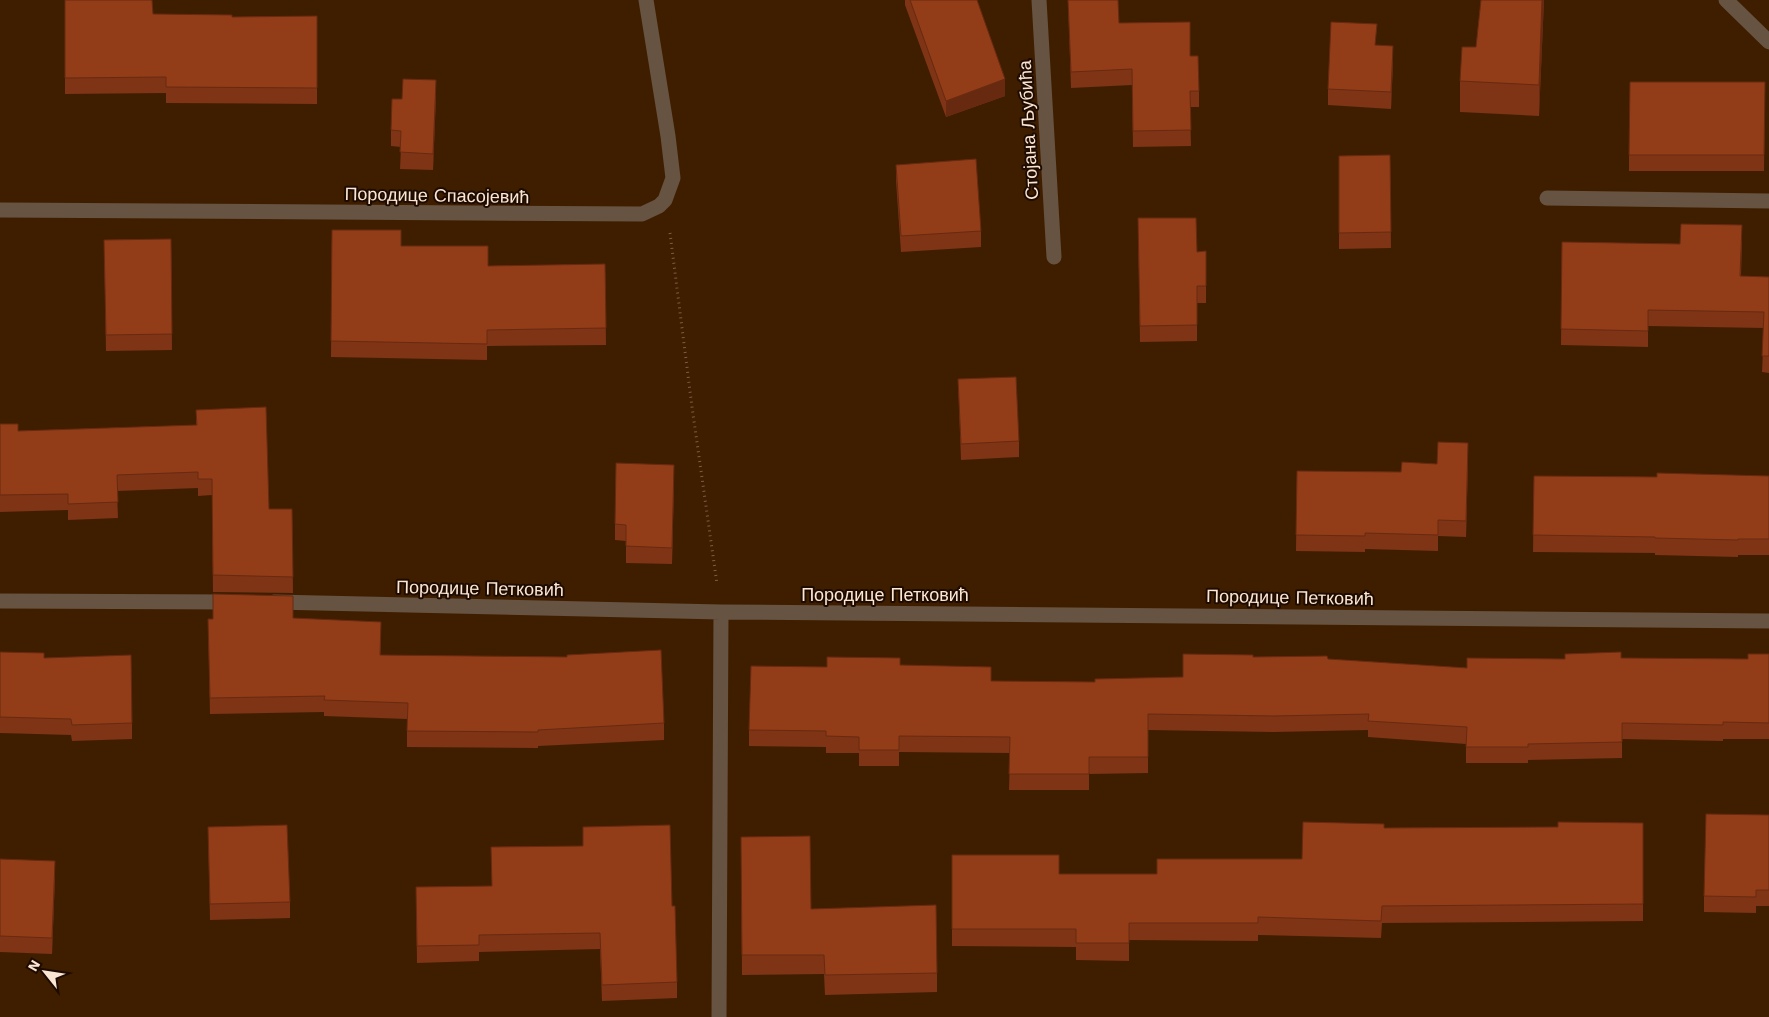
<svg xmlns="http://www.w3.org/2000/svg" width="1769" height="1017" font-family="'Work Sans',sans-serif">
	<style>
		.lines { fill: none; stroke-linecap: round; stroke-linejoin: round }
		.path { stroke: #7c5e44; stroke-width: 3; stroke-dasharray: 1 4; stroke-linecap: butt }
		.minor { stroke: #675342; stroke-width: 15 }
		.wall { fill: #7e3415 }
		.shaded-wall { fill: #672a11 }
		.building { fill: #933c18; stroke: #672a11 }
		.labels { text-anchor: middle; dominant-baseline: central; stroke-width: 4; stroke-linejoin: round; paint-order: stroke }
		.street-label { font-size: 18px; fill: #fbe5d3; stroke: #1e0b00 }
	</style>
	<rect width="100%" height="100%" fill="#3f1e00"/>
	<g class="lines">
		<path class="path" d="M 670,233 L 692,407 L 717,584"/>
		<path class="minor" d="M 1039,0 L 1054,257
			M 1726,0 L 1769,42
			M 1547,198 L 1769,201
			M 0,210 L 642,214 L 659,206 L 665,200 L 673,178 L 668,136 L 646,0
			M 0,601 L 233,602
			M 274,602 L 721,612 L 1769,621
			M 719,1017 L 721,612"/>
	</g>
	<path class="wall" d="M 65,0 L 153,14 L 232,17 L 317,16 L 317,104 L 166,103 L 166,93 L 65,94 Z
		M 905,0 L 977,0 L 1005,96 L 946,117 L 905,5 Z
		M 1068,0 L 1190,56 L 1199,91 L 1199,107 L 1190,107 L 1191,146 L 1133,147 L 1132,85 L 1071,88 Z
		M 1481,0 L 1544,0 L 1539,116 L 1460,112 L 1460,81 L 1476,47 Z
		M 1376,46 L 1393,62 L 1391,109 L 1328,105 L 1328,89 Z
		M 1765,82 L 1764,171 L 1629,171 L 1629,155 Z
		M 436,96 L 433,170 L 400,169 L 401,147 L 391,146 L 391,130 L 402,99 Z
		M 1390,155 L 1391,248 L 1339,249 L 1339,156 Z
		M 896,165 L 981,231 L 981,247 L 901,252 L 896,181 Z
		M 1138,218 L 1197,252 L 1206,251 L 1206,303 L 1197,303 L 1197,341 L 1140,342 Z
		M 332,230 L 488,266 L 605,264 L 606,345 L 487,346 L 487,360 L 331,357 Z
		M 171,239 L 172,350 L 106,351 L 104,240 Z
		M 1742,241 L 1741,276 L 1769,277 L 1769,373 L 1762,372 L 1764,328 L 1648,326 L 1648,347 L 1561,345 L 1562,242 L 1680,244 Z
		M 958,379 L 1019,441 L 1019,457 L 961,460 Z
		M 196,410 L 269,509 L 292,509 L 293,593 L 213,592 L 212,495 L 198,496 L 198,488 L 117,491 L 118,518 L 68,520 L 68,510 L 0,512 L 0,424 L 18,431 L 196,425 Z
		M 1468,459 L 1466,537 L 1438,536 L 1438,551 L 1365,549 L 1365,552 L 1296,551 L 1297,471 L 1401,472 L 1437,464 Z
		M 1534,476 L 1657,477 L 1769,476 L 1769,555 L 1738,555 L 1738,557 L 1655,555 L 1655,553 L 1533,552 Z
		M 674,481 L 672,564 L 626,563 L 626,541 L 615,540 L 615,524 Z
		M 293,618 L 381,638 L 380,655 L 664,723 L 664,740 L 538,746 L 538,748 L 407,747 L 407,719 L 324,716 L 324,712 L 210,714 L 208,619 Z
		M 0,652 L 44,658 L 132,723 L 132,739 L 72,741 L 71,735 L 0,733 Z
		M 1769,654 L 1769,739 L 1723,739 L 1723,741 L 1622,739 L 1622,758 L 1528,760 L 1528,763 L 1466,763 L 1466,744 L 1368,737 L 1368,730 L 1274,732 L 1148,730 L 1148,773 L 1089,774 L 1089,790 L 1009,790 L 1010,753 L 899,752 L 899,766 L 859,766 L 859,753 L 826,753 L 826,747 L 749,746 L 749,730 L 827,667 L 900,665 L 991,681 L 1095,682 L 1183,677 L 1253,657 L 1328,659 L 1467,668 L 1565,659 L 1621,658 L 1748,659 Z
		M 1769,815 L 1769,906 L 1756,906 L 1756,913 L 1704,912 L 1704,896 Z
		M 1643,823 L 1643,921 L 1382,923 L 1381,938 L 1258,935 L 1258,941 L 1129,940 L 1129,961 L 1076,960 L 1076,947 L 952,946 L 952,855 L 1059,874 L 1157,874 L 1302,859 L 1384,828 L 1558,827 Z
		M 208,827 L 290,902 L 290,918 L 210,920 Z
		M 741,837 L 811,909 L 937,973 L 937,992 L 825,995 L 824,974 L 742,975 Z
		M 0,859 L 55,877 L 52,954 L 0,952 Z
		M 416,887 L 672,906 L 677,982 L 677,998 L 602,1001 L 600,949 L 479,952 L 479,961 L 417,963 Z"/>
	<path class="shaded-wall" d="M 1542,0 L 1544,0 L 1539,116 L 1539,85 Z
		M 1393,46 L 1393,62 L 1391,109 L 1391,92 Z
		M 1005,79 L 1005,96 L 946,117 L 946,101 Z
		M 436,80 L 436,96 L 433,170 L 433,154 Z
		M 1468,443 L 1468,459 L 1466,537 L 1466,521 Z
		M 674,465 L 674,481 L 672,564 L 672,548 Z
		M 381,622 L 381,638 L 380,672 L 380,655 Z
		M 55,861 L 55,877 L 52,954 L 52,938 Z"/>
	<path class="building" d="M 65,0 L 152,0 L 153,14 L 232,15 L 232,17 L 317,16 L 317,88 L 166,87 L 166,77 L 65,78 Z
		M 910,0 L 977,0 L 1005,79 L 946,101 Z
		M 1068,0 L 1118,0 L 1119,23 L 1190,22 L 1190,56 L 1198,56 L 1199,91 L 1190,91 L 1191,130 L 1133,131 L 1132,69 L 1071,72 Z
		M 1481,0 L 1542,0 L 1539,85 L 1460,81 L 1462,47 L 1476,47 Z
		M 1331,22 L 1377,24 L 1375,45 L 1393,46 L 1391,92 L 1328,89 Z
		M 403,79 L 436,80 L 433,154 L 400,152 L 401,131 L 391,130 L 392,99 L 402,99 Z
		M 1630,82 L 1765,82 L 1764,155 L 1629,155 Z
		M 1390,155 L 1391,232 L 1339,233 L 1339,156 Z
		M 976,159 L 981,231 L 901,236 L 896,165 Z
		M 1138,218 L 1196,218 L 1197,252 L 1206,251 L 1206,286 L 1197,286 L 1197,325 L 1140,326 Z
		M 1681,224 L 1742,225 L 1740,276 L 1769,277 L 1769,356 L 1762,356 L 1764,312 L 1648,310 L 1648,331 L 1561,329 L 1562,242 L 1680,244 Z
		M 332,230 L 401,230 L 401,246 L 488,246 L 488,266 L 605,264 L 606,328 L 487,330 L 487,344 L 331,341 Z
		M 171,239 L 172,334 L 106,335 L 104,240 Z
		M 1016,377 L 1019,441 L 961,444 L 958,379 Z
		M 266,407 L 269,509 L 292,509 L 293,577 L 213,575 L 212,479 L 198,479 L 198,472 L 117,475 L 118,502 L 68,504 L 68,494 L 0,495 L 0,424 L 18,424 L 18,431 L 197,425 L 196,410 Z
		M 1438,442 L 1468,443 L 1466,521 L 1438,520 L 1438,535 L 1365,533 L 1365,536 L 1296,535 L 1297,471 L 1401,472 L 1402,462 L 1437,464 Z
		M 616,463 L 674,465 L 672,548 L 626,546 L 626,525 L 615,524 Z
		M 1657,473 L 1769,476 L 1769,539 L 1738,539 L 1738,540 L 1655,538 L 1655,537 L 1533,535 L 1534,476 L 1657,477 Z
		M 213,594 L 293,596 L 293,618 L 381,622 L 380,655 L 567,657 L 567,655 L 661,650 L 664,723 L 538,730 L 538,732 L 407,731 L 408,703 L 324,700 L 325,696 L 210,698 L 208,619 L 213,619 Z
		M 0,652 L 44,653 L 44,658 L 131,655 L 132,723 L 72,725 L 71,719 L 0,717 Z
		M 1621,652 L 1621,658 L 1748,659 L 1748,654 L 1769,654 L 1769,723 L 1723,722 L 1723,725 L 1622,723 L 1622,742 L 1528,744 L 1528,747 L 1466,747 L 1467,727 L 1368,721 L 1369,714 L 1274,716 L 1148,714 L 1148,757 L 1089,757 L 1089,774 L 1009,774 L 1010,737 L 899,736 L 899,750 L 859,750 L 859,737 L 826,736 L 826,731 L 749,730 L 751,666 L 827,667 L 827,657 L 900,658 L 900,665 L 991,667 L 991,681 L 1095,682 L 1095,679 L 1183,677 L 1183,654 L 1253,655 L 1253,657 L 1327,656 L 1328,659 L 1467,668 L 1467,658 L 1565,659 L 1565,654 Z
		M 1706,814 L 1769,815 L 1769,890 L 1756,890 L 1756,897 L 1704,896 Z
		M 1303,822 L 1384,824 L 1384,828 L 1558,827 L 1558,822 L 1643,823 L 1643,904 L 1382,906 L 1381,921 L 1258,917 L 1258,923 L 1129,923 L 1129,943 L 1076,943 L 1076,929 L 952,929 L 952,855 L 1059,855 L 1059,874 L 1157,874 L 1157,859 L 1302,859 Z
		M 287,825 L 290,902 L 210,904 L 208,827 Z
		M 670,825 L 672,906 L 675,906 L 677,982 L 602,985 L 600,933 L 479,935 L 479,945 L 417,946 L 416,887 L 492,886 L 491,847 L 583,846 L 583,827 Z
		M 810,836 L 811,909 L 936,905 L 937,973 L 825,975 L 824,955 L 742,955 L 741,837 Z
		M 0,859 L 55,861 L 52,938 L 0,936 Z"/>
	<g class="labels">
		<g class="street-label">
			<text transform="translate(1028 130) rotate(-93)">Стојана Љубића</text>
			<text transform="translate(437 195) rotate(1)">Породице Спасојевић</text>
			<text transform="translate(480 588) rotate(1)">Породице Петковић</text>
			<text x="885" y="594">Породице Петковић</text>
			<text transform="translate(1290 597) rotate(1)">Породице Петковић</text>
		</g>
	</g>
	<g transform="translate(45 972) rotate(300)" stroke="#1e0b00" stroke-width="4" paint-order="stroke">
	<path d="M0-4L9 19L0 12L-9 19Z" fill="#fbe5d3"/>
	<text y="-8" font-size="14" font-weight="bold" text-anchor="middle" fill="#fbe5d3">N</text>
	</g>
</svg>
